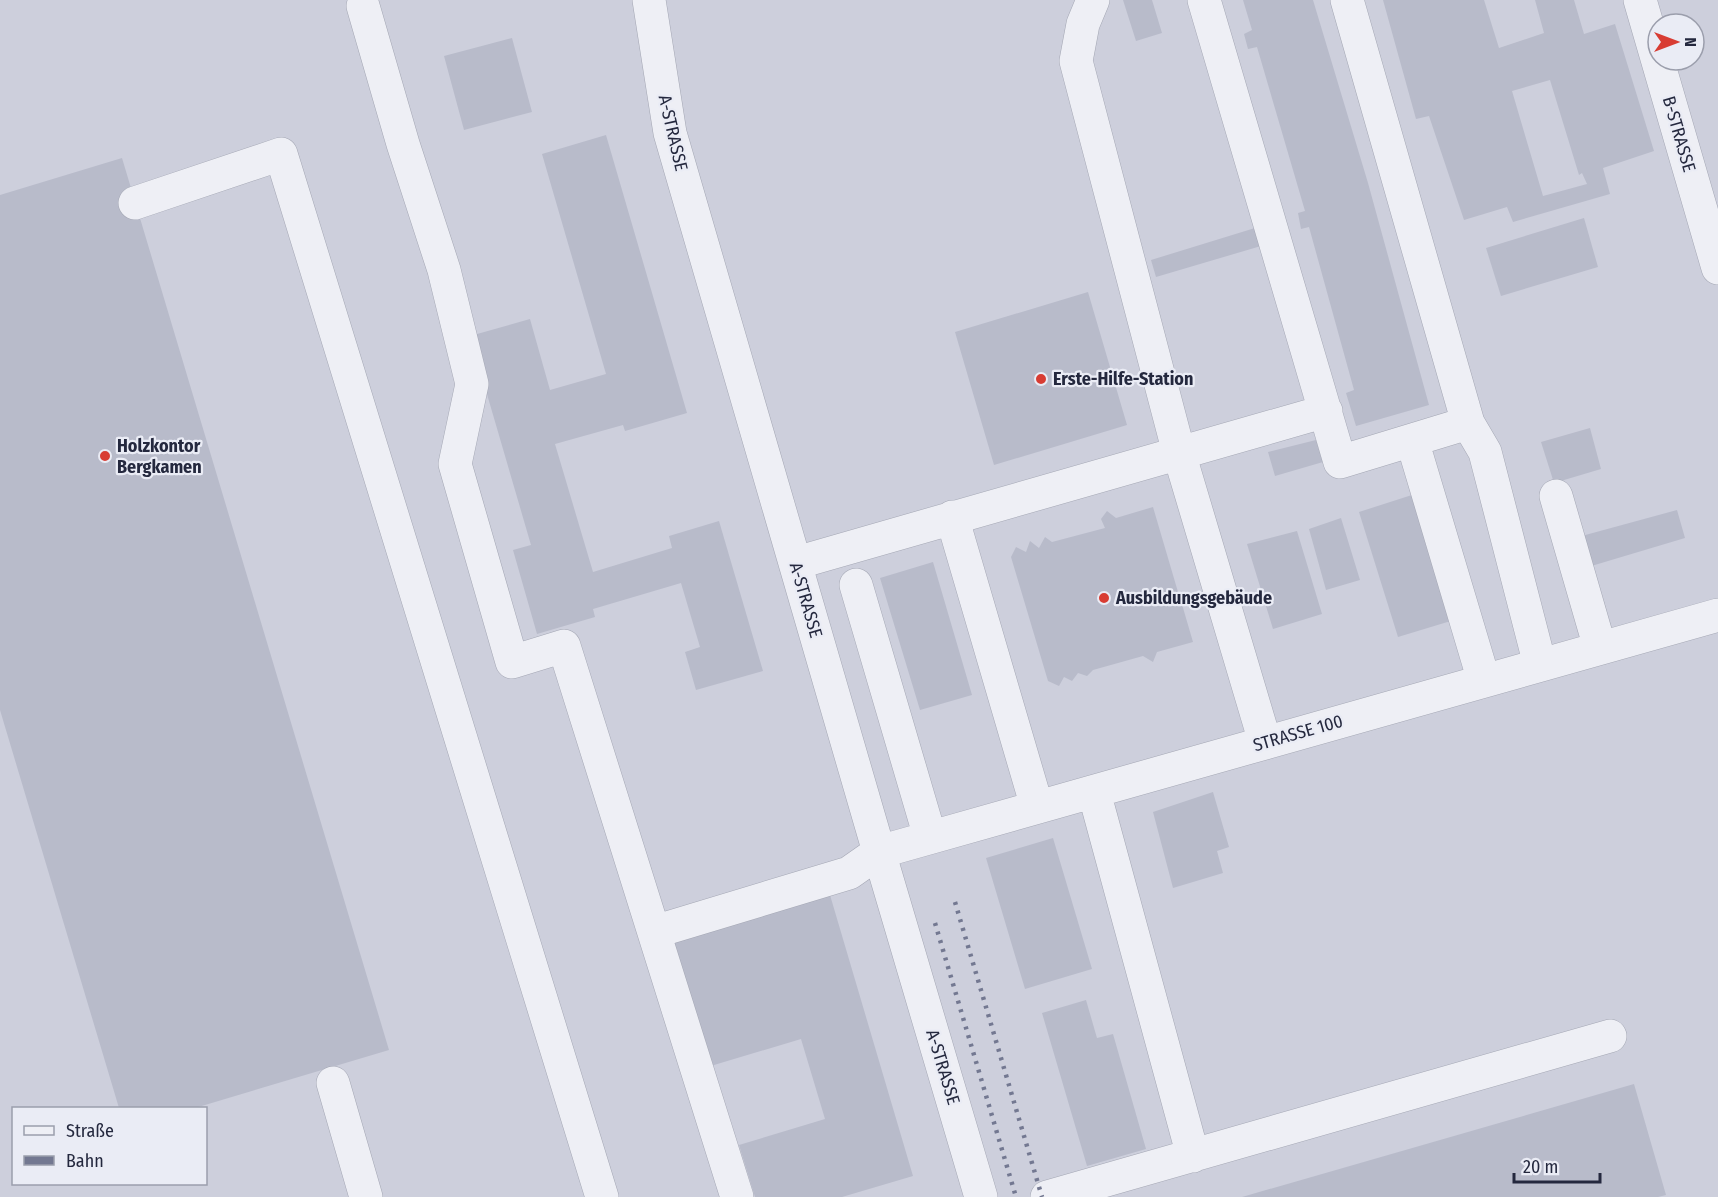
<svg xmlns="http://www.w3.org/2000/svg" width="1718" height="1197" font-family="'Fira Sans Condensed',sans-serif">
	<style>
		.built { fill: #cdcfdc; fill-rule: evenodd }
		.building { fill: #b8bbca; fill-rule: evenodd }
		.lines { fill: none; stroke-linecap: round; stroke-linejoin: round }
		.minor-casing { stroke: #a4a7b4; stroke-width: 34 }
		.minor { stroke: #eeeff5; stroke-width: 33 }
		.rail { stroke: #737891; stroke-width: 4.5; stroke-dasharray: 3 6; stroke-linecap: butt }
		.poi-dot { fill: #d83c33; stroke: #eaecf5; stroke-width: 2 }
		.labels { text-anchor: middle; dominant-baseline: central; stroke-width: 4.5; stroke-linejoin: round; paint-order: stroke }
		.street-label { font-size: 18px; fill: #24283e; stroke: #eaecf5 }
		.poi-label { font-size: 18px; font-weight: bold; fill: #24283e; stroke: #eaecf5; text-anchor: start }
	</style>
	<rect width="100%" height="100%" fill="#dbdde7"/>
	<path class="built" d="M 0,0 L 1718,0 L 1718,1197 L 0,1197 ZM 1658,24 L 1694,24 L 1694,60 L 1658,60 ZM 14,1108 L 206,1108 L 206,1184 L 14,1184 Z"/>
	<path class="building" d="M 1123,0 L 1152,0 L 1162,33 L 1136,41 Z
		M 1243,0 L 1313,0 L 1368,183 L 1429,405 L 1356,426 L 1346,393 L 1354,390 L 1309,227 L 1301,229 L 1298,213 L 1305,211 L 1257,47 L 1248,49 L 1244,34 L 1252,30 Z
		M 1383,0 L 1484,0 L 1499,48 L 1544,33 L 1535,0 L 1574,0 L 1584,34 L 1615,24 L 1654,151 L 1603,168 L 1610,194 L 1513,222 L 1507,207 L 1464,220 L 1429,116 L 1416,119 ZM 1550,80 L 1579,175 L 1582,173 L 1587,184 L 1543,196 L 1512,91 Z
		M 512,38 L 532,112 L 464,130 L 444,56 Z
		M 606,135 L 687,413 L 625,431 L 623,425 L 555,444 L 593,572 L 672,548 L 669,536 L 719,521 L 763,671 L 696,690 L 685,652 L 700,647 L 681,583 L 593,609 L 595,617 L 537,634 L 513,550 L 531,545 L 470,336 L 530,319 L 550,390 L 606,374 L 542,154 Z
		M 122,158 L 389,1050 L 195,1108 L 119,1108 L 0,710 L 0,195 Z
		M 1584,218 L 1598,267 L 1501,296 L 1486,248 Z
		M 1255,228 L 1261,246 L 1156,277 L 1151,260 Z
		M 1088,292 L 1127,425 L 994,465 L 955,332 Z
		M 1590,428 L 1601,469 L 1554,483 L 1541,442 Z
		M 1316,440 L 1323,462 L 1275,476 L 1268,452 Z
		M 1415,494 L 1454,620 L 1398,637 L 1359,512 Z
		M 1153,507 L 1178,592 L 1185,595 L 1181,601 L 1193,642 L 1157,652 L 1153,662 L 1143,656 L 1093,670 L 1087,676 L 1078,673 L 1072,681 L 1064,677 L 1059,686 L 1048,681 L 1011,557 L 1016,547 L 1026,552 L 1030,541 L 1039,548 L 1045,537 L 1052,542 L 1105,528 L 1101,519 L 1107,511 L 1116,518 Z
		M 1677,510 L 1685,538 L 1588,567 L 1578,537 Z
		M 1341,518 L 1360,580 L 1326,590 L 1309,529 Z
		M 1297,531 L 1322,614 L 1273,629 L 1247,544 Z
		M 933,562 L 972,695 L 920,710 L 880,578 Z
		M 1213,792 L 1229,847 L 1217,851 L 1223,873 L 1173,888 L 1153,812 Z
		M 1053,838 L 1092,969 L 1025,989 L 986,858 Z
		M 830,895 L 913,1176 L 842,1197 L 755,1197 L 739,1145 L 825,1119 L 801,1039 L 704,1068 L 667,943 Z
		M 1086,1000 L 1097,1038 L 1113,1034 L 1146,1149 L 1087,1166 L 1042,1013 Z
		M 1634,1084 L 1666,1195 L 1658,1197 L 1242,1197 Z"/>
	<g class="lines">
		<g class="minor-casing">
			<path id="minor" d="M 649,0 L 670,133 L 879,852 L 981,1197
				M 1093,0 L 1083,24 L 1076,61 L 1179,453 L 1265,742
				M 1204,0 L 1340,462 L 1468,423 L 1347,0
				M 1640,0 L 1718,268
				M 363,6 L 403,144 L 444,270 L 472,384 L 455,464 L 512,662 L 564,646 L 737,1197
				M 135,203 L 281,154 L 602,1197
				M 1468,423 L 1485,452 L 1540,665
				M 1412,440 L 1484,681
				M 1556,496 L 1600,648
				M 952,517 L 1037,807
				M 796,563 L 1326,411
				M 856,585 L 930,837
				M 1094,792 L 1193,1156
				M 654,932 L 849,873 L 879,852 L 1718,615
				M 333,1083 L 366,1197
				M 1047,1197 L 1610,1036"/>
		</g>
		<use href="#minor" class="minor"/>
		<path class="rail" d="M 955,902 L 1042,1197
			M 935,923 L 1016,1197"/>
	</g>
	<g class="poi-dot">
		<circle cx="1041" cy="379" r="6"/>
		<circle cx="105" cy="456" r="6"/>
		<circle cx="1104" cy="598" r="6"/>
	</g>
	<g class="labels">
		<g class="street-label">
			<text transform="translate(673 133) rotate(77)">A-STRASSE</text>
			<text transform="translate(1679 134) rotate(74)">B-STRASSE</text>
			<text transform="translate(806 600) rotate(74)">A-STRASSE</text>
			<text transform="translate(1298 733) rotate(-16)">STRASSE 100</text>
			<text transform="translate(943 1067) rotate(73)">A-STRASSE</text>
		</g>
		<g class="poi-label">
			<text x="1053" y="379">Erste-Hilfe-Station</text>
			<text x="117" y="446">Holzkontor<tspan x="117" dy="21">Bergkamen</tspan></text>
			<text x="1116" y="598">Ausbildungsgebäude</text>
		</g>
	</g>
	<rect x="12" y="1107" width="195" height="78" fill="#eaecf5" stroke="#9b9eac" stroke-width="1.5"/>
	<rect x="24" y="1126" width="30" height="9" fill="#eeeff5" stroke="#9b9eac" stroke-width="1.5"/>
	<text x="66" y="1137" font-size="18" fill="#24283e">Straße</text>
	<rect x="24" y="1156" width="30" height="9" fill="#737891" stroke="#9b9eac" stroke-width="1.5"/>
	<text x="66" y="1167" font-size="18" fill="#24283e">Bahn</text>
	<g transform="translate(1676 42) rotate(90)"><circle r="28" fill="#eaecf5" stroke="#9b9eac" stroke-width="1.5"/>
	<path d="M0-4.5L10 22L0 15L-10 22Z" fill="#d83c33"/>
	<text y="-9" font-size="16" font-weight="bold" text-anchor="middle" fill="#24283e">N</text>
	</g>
	<path d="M1514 1173v9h86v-9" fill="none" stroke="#24283e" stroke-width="3"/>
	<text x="1523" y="1173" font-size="18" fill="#24283e" stroke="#eaecf5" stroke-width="4.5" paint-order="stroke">20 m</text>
</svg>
